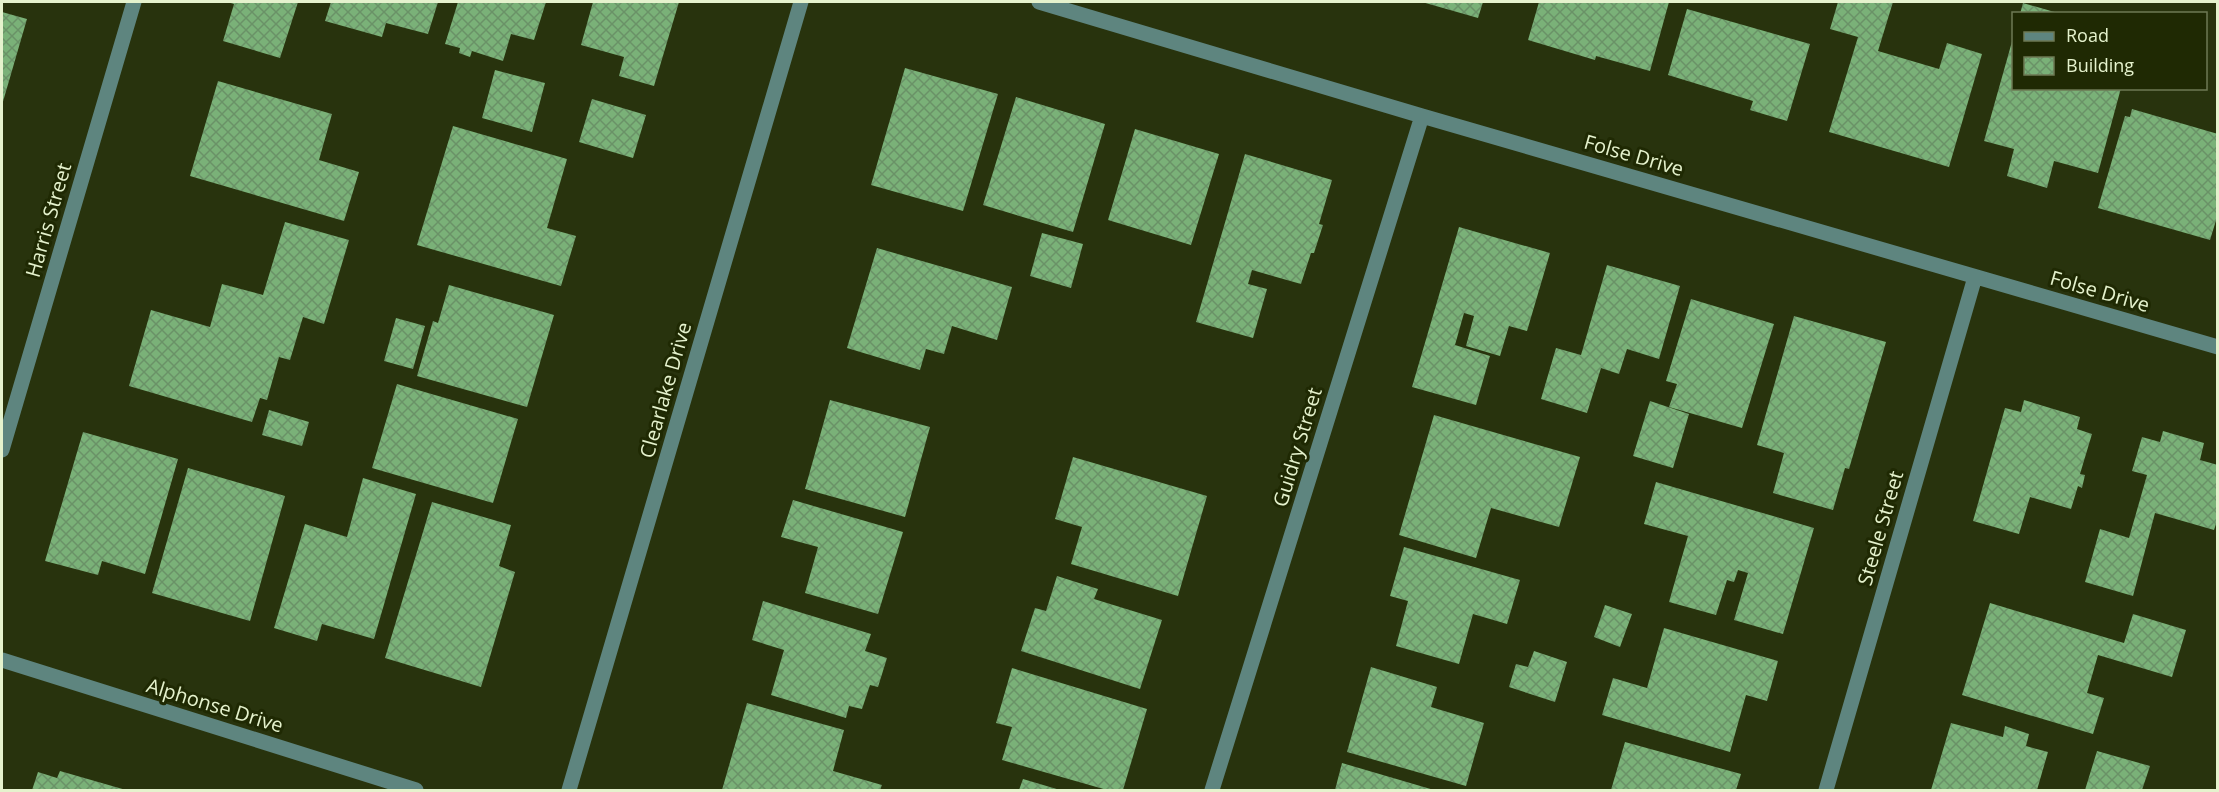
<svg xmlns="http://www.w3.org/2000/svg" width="2219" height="792" font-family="'Open Sans',sans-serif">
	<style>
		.building { fill: url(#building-cross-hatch) }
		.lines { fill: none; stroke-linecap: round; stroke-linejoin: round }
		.minor { stroke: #5e857f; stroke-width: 15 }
		.labels { text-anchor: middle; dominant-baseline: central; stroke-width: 6; stroke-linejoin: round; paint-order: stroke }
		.street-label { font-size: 20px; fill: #e5f2cd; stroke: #1f2903 }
	</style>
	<defs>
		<pattern id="building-cross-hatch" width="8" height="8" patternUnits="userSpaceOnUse" patternTransform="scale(1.5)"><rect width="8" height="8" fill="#7ab178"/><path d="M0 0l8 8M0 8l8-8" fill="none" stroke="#6a9267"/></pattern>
	</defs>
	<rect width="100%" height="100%" fill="#28330d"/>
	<path class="building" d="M 227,2 L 298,2 L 280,58 L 223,41 L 234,4 Z
		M 331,2 L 438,2 L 428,34 L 386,23 L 382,37 L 325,21 Z
		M 458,2 L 546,2 L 534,40 L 511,34 L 503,61 L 472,51 L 470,57 L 459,53 L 460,48 L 445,44 Z
		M 593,2 L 679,2 L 654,86 L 619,76 L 624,57 L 581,45 Z
		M 1422,2 L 1483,2 L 1478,18 Z
		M 1539,2 L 1669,2 L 1650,71 L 1596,56 L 1595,60 L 1528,40 Z
		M 1838,2 L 1893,2 L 1878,51 L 1939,69 L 1947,43 L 1982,54 L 1949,167 L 1829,132 L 1858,37 L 1830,29 Z
		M 2023,3 L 2058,13 L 2058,14 L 2020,14 Z
		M 1687,9 L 1810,44 L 1787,121 L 1750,110 L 1753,101 L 1668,75 Z
		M 2,12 L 27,19 L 2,105 Z
		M 2013,38 L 2014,88 L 2121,88 L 2098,173 L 2054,161 L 2047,188 L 2007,176 L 2014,149 L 1984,141 Z
		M 905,68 L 998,94 L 963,211 L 871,185 Z
		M 495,70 L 545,83 L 532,132 L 482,118 Z
		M 218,81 L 332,114 L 319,160 L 359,172 L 344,221 L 190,176 Z
		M 1016,97 L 1105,124 L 1073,232 L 983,205 Z
		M 592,99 L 646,115 L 633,158 L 579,142 Z
		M 2132,109 L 2218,134 L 2218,214 L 2210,240 L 2098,208 L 2125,116 L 2130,117 Z
		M 453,126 L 567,159 L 547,228 L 576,236 L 561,286 L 417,245 Z
		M 1135,129 L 1219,154 L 1191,245 L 1108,220 Z
		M 1245,154 L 1332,180 L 1319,224 L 1323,225 L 1314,253 L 1311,253 L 1301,284 L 1252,270 L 1248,284 L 1267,289 L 1253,338 L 1196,322 Z
		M 285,222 L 349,240 L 324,324 L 303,317 L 290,360 L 279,357 L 267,400 L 260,398 L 252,422 L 129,386 L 151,310 L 210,327 L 222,284 L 263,295 Z
		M 1459,227 L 1550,253 L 1527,331 L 1509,326 L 1500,356 L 1466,346 L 1474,316 L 1464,313 L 1455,345 L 1490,356 L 1476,405 L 1412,387 Z
		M 1042,233 L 1083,244 L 1071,288 L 1030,276 Z
		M 877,248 L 1012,287 L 997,340 L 952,326 L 944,354 L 926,349 L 920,370 L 847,348 Z
		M 1607,265 L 1680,286 L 1659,359 L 1627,349 L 1619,374 L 1601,368 L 1587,413 L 1541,399 L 1556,348 L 1581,355 Z
		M 449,285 L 554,315 L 527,407 L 417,376 L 433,321 L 438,323 Z
		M 1691,299 L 1774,324 L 1742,428 L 1669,407 L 1677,384 L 1666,381 Z
		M 1794,316 L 1886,342 L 1849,469 L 1845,468 L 1833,510 L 1773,493 L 1784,453 L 1757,445 Z
		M 396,318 L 425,326 L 413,369 L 384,361 Z
		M 397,384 L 518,419 L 493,503 L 372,468 Z
		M 830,400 L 930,427 L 905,517 L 805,489 Z
		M 2024,400 L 2080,417 L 2077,429 L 2092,434 L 2080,474 L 2085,475 L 2082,488 L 2078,486 L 2071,509 L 2030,497 L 2019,534 L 1973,521 L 2005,408 L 2021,412 Z
		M 1650,401 L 1689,414 L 1673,468 L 1633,456 Z
		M 269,410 L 309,422 L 302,446 L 262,435 Z
		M 1434,415 L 1580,457 L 1559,527 L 1491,508 L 1476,558 L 1399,535 Z
		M 2163,431 L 2204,443 L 2200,460 L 2218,465 L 2218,518 L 2214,530 L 2155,513 L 2133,596 L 2085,582 L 2100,529 L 2129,538 L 2147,475 L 2132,471 L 2142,437 L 2160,442 Z
		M 83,432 L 178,459 L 145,574 L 102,561 L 98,575 L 45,561 Z
		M 1073,457 L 1207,496 L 1178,596 L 1071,564 L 1082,527 L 1055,519 Z
		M 188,468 L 285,496 L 250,621 L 152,593 Z
		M 363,478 L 416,494 L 374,639 L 322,624 L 317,641 L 274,628 L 305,524 L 347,537 Z
		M 1656,482 L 1814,528 L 1783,634 L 1734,620 L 1748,573 L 1738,570 L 1734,582 L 1727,580 L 1716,615 L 1669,602 L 1688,536 L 1644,524 Z
		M 793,500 L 903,532 L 878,614 L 805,593 L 818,547 L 781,537 Z
		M 432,502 L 511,525 L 499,566 L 515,572 L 481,687 L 385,658 Z
		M 1404,547 L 1520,580 L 1507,624 L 1473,614 L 1459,664 L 1396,646 L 1408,601 L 1390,596 Z
		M 1057,576 L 1098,589 L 1094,599 L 1162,620 L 1140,689 L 1021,651 L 1035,608 L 1046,611 Z
		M 763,601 L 871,634 L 865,651 L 887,658 L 878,687 L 870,685 L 862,709 L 849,706 L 846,718 L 771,695 L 784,650 L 752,640 Z
		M 1990,603 L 2124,643 L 2133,614 L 2186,630 L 2172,677 L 2098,655 L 2087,693 L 2104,698 L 2093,734 L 1962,695 Z
		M 1605,605 L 1632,614 L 1620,647 L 1594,637 Z
		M 1664,628 L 1778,661 L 1767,701 L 1746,695 L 1730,752 L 1602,715 L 1613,678 L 1647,688 Z
		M 1534,651 L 1567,662 L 1555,702 L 1509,687 L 1516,664 L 1528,667 Z
		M 1371,667 L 1437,687 L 1431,707 L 1484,723 L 1466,786 L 1347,752 Z
		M 1012,668 L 1147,709 L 1123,790 L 1107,790 L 1002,760 L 1012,727 L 996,723 Z
		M 747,703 L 844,730 L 833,771 L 882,785 L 880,790 L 722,790 Z
		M 1951,723 L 2003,737 L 2005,726 L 2029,734 L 2026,746 L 2048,752 L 2037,790 L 1931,790 Z
		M 1625,742 L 1741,774 L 1736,790 L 1611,790 Z
		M 2097,751 L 2150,766 L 2142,790 L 2085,790 Z
		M 1342,763 L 1434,790 L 1335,790 Z
		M 60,771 L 126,790 L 32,790 L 38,772 L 57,778 Z
		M 1023,779 L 1060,790 L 1019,790 Z"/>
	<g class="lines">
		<path class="minor" d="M 1039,2 L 1422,116 L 2218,347
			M 2,450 L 134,2
			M 2,660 L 416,790
			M 569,790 L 801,2
			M 1212,790 L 1422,116
			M 1826,790 L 1975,277"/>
	</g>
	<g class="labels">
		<g class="street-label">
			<text transform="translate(1634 155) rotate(16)">Folse Drive</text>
			<text transform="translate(48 220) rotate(-74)">Harris Street</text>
			<text transform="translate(2100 291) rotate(16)">Folse Drive</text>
			<text transform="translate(665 390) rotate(-74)">Clearlake Drive</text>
			<text transform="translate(1297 447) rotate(-73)">Guidry Street</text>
			<text transform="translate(1880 528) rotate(-74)">Steele Street</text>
			<text transform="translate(215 705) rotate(17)">Alphonse Drive</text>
		</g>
	</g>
	<rect width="2219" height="792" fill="none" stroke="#e5f2cd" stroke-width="6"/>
	<rect x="2012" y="12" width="195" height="78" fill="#1f2903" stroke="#6e7954" stroke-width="1.5"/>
	<rect x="2024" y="32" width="30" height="9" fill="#5e857f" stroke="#6e7954" stroke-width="1.5"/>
	<text x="2066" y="42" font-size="18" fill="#e5f2cd">Road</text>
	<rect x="2024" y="57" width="30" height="18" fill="url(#building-cross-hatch)" stroke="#6e7954" stroke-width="1.5"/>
	<text x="2066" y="72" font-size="18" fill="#e5f2cd">Building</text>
</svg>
